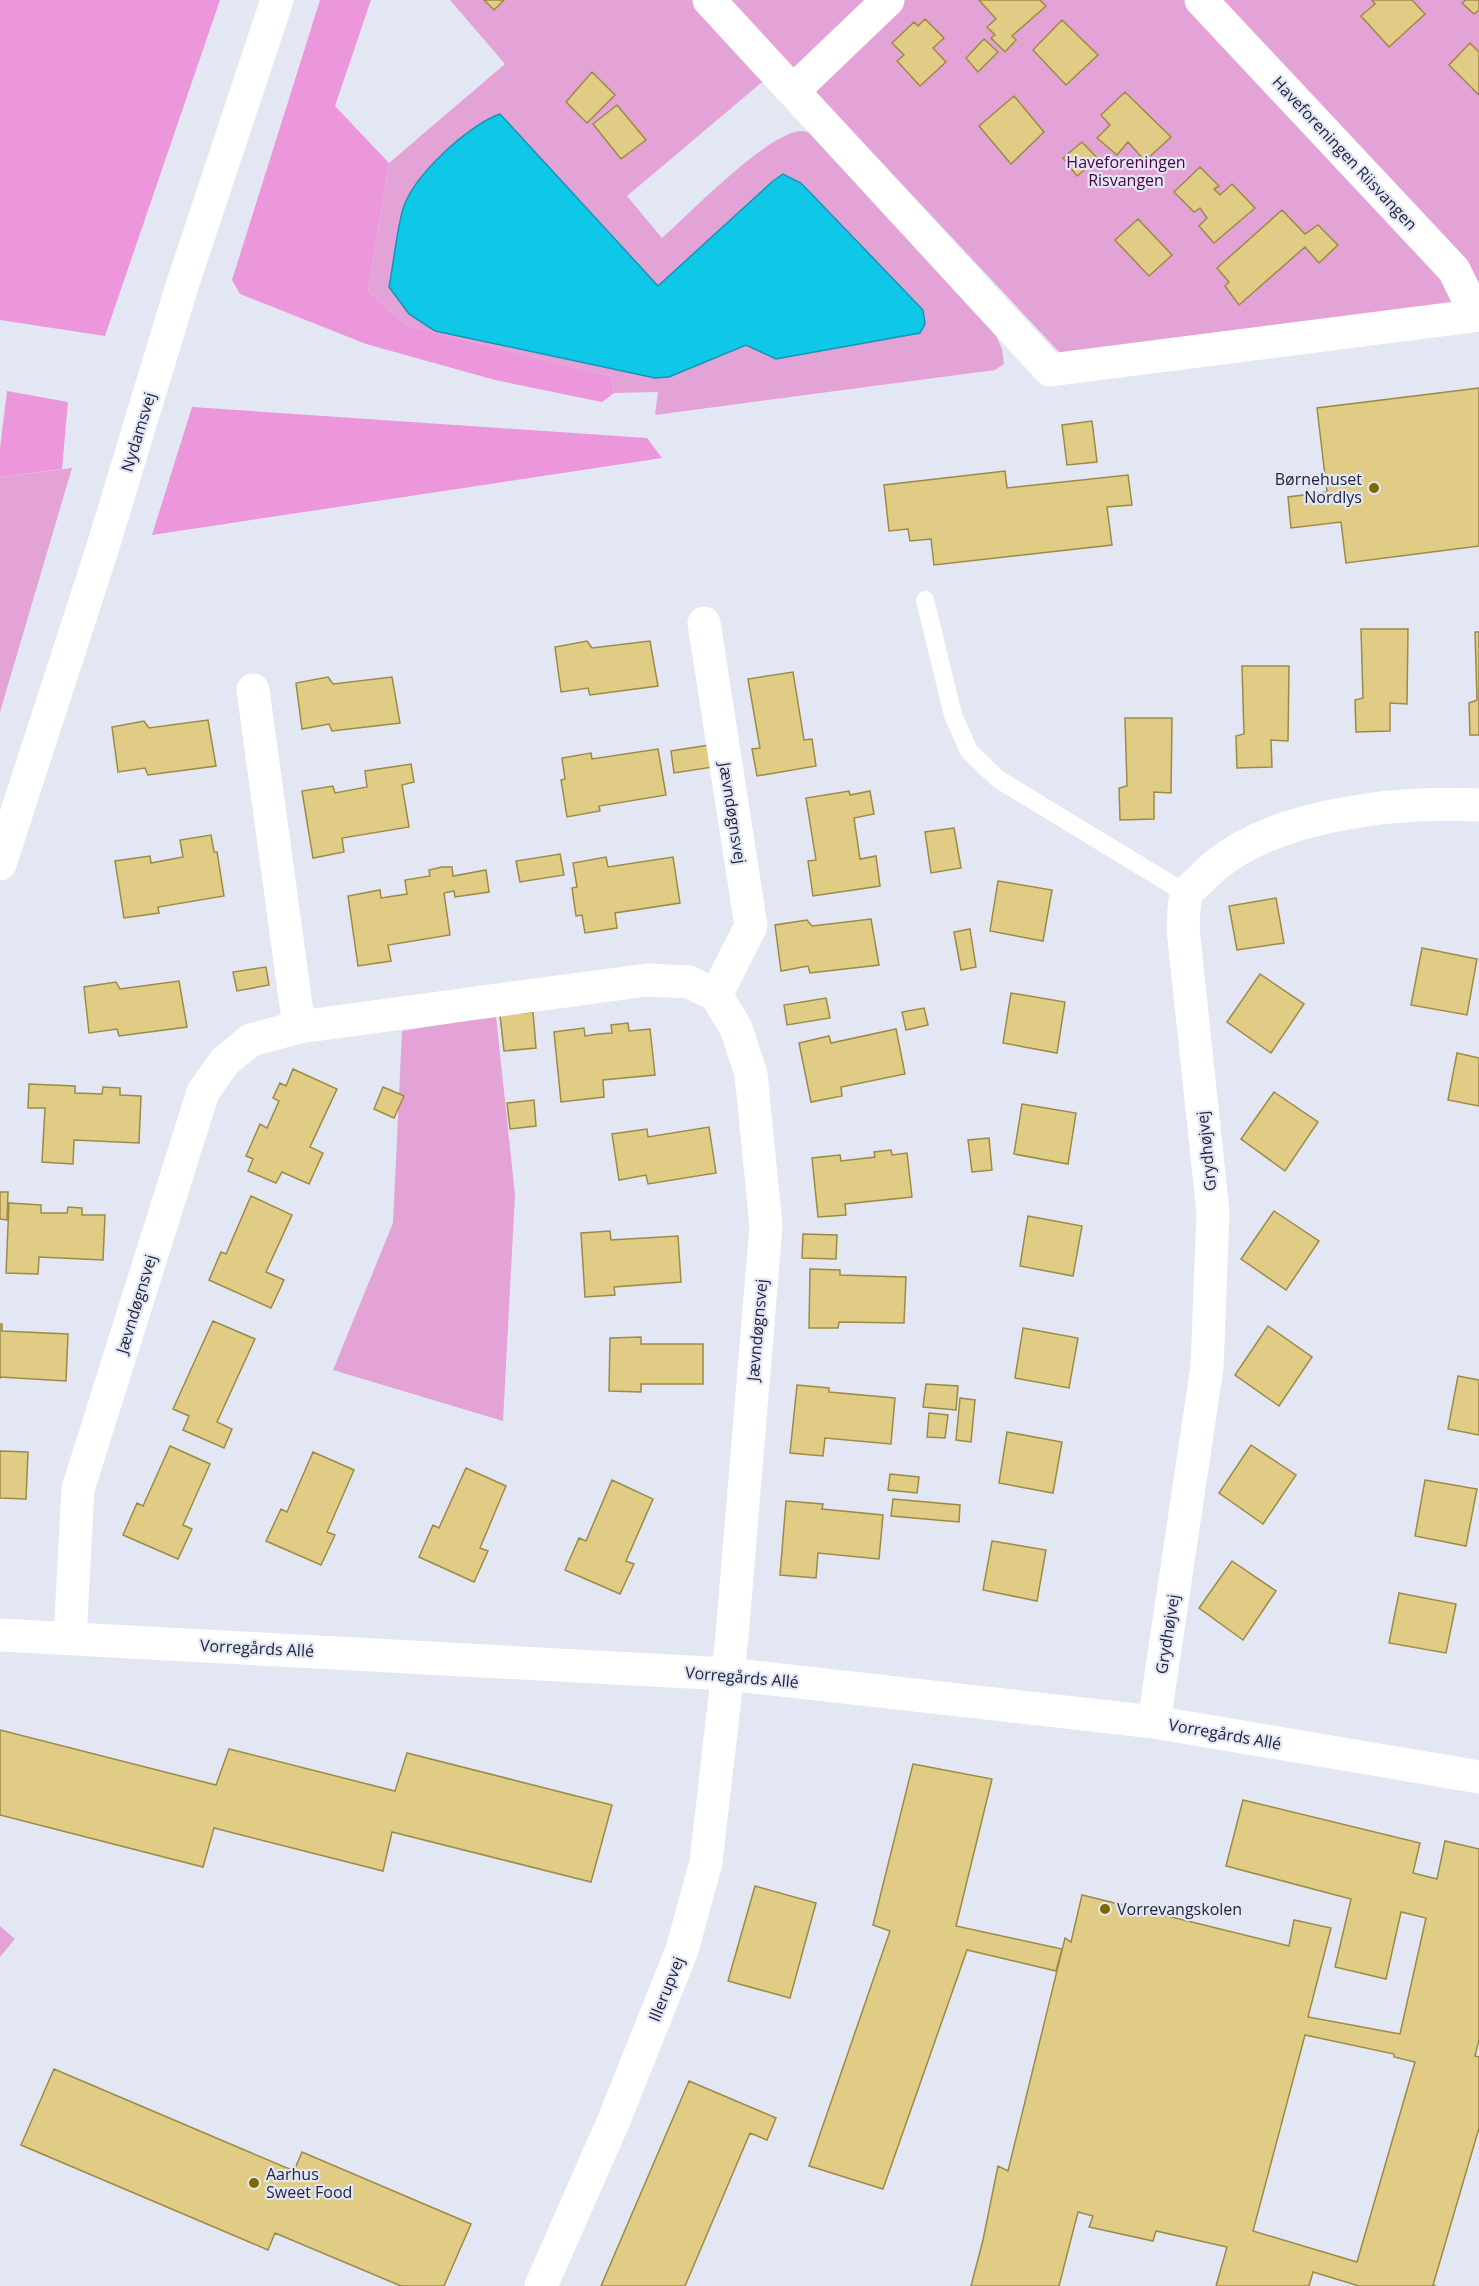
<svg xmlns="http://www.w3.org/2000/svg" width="1479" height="2286" font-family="'Open Sans',sans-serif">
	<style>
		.green { fill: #e4a3d6 }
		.forest { fill: #ec97db }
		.water { fill: #0fc7e6; stroke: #1496b3; stroke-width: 1.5 }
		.building { fill: #e0cc85; stroke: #9d8a44; stroke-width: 1.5; fill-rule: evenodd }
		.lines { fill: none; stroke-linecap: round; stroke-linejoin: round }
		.service { stroke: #fff; stroke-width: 18 }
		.minor { stroke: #fff; stroke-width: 33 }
		.tertiary { stroke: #fff; stroke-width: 33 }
		.poi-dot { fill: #7e6800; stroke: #e3e7f4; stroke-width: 2 }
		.labels { text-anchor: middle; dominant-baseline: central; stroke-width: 4.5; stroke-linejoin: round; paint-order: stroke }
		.street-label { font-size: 16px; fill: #1e233b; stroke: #e3e7f4 }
		.park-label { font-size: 16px; fill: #4e0045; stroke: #e3e7f4 }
		.poi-label { font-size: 16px; fill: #1e233b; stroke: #e3e7f4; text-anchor: start }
	</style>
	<rect width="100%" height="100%" fill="#e3e7f4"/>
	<path class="green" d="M 450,0 L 1479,0 L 1479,301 L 1060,353 L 787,61 L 627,196 L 662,238 C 689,214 769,131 802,131 C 808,131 815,135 820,137 L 992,326 L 1002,349 L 1004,364 L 995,370 L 655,415 L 658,392 L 614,393 L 611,376 L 405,325 L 368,291 L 389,163 L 505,64 Z
		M 72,468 L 0,712 L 0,477 Z
		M 496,1016 L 515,1195 L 503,1421 L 333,1370 L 393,1223 L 402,1031 Z
		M 0,1926 L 15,1939 L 0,1957 Z"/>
	<path class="forest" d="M 0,0 L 220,0 L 105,336 L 0,320 Z
		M 320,0 L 371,0 L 335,106 L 389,163 L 368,291 L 405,325 L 611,376 L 614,393 L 602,402 L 495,380 L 366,344 L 240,294 L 232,280 Z
		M 7,391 L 68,402 L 62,469 L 0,477 L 0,448 Z
		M 192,407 L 647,438 L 662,458 L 152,535 Z"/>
	<path class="water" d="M 500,114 L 658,286 L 773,181 L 783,174 L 801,183 L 923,310 L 925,324 L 920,333 L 776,359 L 746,345 L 669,377 L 655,378 L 435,331 L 409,314 L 389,287 C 394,261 396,234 403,209 C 413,176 468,125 500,114 Z"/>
	<path class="building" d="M 484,0 L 504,0 L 494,10 Z
		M 979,0 L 1040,0 L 1046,6 L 1012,36 L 1016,40 L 1005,52 L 991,38 L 995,35 L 987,27 L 996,19 Z
		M 1372,0 L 1412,0 L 1425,14 L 1389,47 L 1361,16 L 1375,4 Z
		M 1466,0 L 1479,0 L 1479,10 L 1474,14 L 1462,3 Z
		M 925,19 L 944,38 L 933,48 L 946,62 L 920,86 L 897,61 L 904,55 L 892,43 L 914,22 L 918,26 Z
		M 1062,20 L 1098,55 L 1066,85 L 1033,50 Z
		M 984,39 L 998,52 L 978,72 L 966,58 Z
		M 1470,43 L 1479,52 L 1479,95 L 1449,65 Z
		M 592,72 L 615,95 L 587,123 L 566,102 Z
		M 1125,92 L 1171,137 L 1145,161 L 1128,142 L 1117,155 L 1097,138 L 1110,125 L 1101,115 Z
		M 1014,96 L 1044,132 L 1011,164 L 979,126 Z
		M 617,105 L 646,140 L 621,159 L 593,124 Z
		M 1082,142 L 1098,159 L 1077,176 L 1063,158 Z
		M 1200,167 L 1219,186 L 1214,189 L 1220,195 L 1232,184 L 1255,208 L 1214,243 L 1199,226 L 1207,218 L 1200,208 L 1194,212 L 1174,192 Z
		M 1282,210 L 1305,234 L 1318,225 L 1338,245 L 1319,263 L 1305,247 L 1239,305 L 1225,286 L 1229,282 L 1217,268 Z
		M 1138,219 L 1172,255 L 1149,276 L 1115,240 Z
		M 1479,388 L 1479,546 L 1346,563 L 1341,522 L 1291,528 L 1288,497 L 1327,492 L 1317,408 Z
		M 1092,421 L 1097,462 L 1067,465 L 1062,425 Z
		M 1005,471 L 1007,488 L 1128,475 L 1132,505 L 1107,507 L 1112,545 L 934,565 L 931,539 L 910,541 L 908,529 L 889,531 L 884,485 Z
		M 1361,629 L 1408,629 L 1407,704 L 1390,703 L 1390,731 L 1356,732 L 1355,700 L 1363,698 Z
		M 1475,632 L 1479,632 L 1479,735 L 1470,735 L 1469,703 L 1477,700 Z
		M 587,641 L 592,648 L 650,641 L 658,686 L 590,695 L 588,688 L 561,692 L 555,647 Z
		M 1242,666 L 1289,666 L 1288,741 L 1271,740 L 1272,767 L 1237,768 L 1236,736 L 1244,734 Z
		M 793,672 L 804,740 L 812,739 L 816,766 L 757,776 L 752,749 L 760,748 L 748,679 Z
		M 328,677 L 333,684 L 392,677 L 400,723 L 332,731 L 329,724 L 302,729 L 296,683 Z
		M 1125,718 L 1172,718 L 1171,793 L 1154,792 L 1154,819 L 1120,820 L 1119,788 L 1127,786 Z
		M 208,720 L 216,766 L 148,775 L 145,768 L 118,772 L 112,727 L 144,721 L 149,728 Z
		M 709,745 L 713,767 L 674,773 L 671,751 Z
		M 658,749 L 666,795 L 599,806 L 600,811 L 567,817 L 561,780 L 565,779 L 562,758 L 591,753 L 592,759 Z
		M 411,764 L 414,782 L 402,785 L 409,827 L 342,838 L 344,852 L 313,858 L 302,791 L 333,786 L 335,793 L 367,787 L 365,771 Z
		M 849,791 L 850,795 L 870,791 L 874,814 L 854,818 L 860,859 L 876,856 L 880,886 L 813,896 L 808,861 L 816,860 L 806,798 Z
		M 954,828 L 961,868 L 931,873 L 925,832 Z
		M 211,835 L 214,852 L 217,852 L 224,896 L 158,907 L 159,913 L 124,918 L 115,861 L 150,856 L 151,863 L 183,857 L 180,840 Z
		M 560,854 L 564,875 L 520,882 L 516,861 Z
		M 606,857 L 608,867 L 673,857 L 680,903 L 615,913 L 617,928 L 585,933 L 582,915 L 576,916 L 572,888 L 577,887 L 573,863 Z
		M 442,867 L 452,867 L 453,876 L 486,870 L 489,892 L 455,897 L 454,891 L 444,893 L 450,935 L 388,945 L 391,961 L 358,966 L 348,896 L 380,890 L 381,898 L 407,894 L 405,880 L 430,876 L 429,870 Z
		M 998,881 L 1052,890 L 1043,941 L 990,931 Z
		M 1276,898 L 1284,943 L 1237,950 L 1229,906 Z
		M 871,919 L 879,965 L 810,973 L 808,966 L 781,971 L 775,925 L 807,920 L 812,926 Z
		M 970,929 L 976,967 L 961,970 L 954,932 Z
		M 1422,948 L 1477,959 L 1467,1015 L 1411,1005 Z
		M 266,967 L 269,985 L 237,991 L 233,972 Z
		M 1260,974 L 1304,1004 L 1271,1053 L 1227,1022 Z
		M 179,981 L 187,1027 L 119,1036 L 117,1029 L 89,1033 L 84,987 L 116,982 L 120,989 Z
		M 1011,993 L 1065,1002 L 1057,1053 L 1003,1043 Z
		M 826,998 L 830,1018 L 787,1025 L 784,1005 Z
		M 924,1008 L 928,1025 L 906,1030 L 902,1012 Z
		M 533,1012 L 536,1048 L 504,1051 L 500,1015 Z
		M 628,1023 L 629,1031 L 650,1029 L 655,1075 L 603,1080 L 604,1097 L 561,1102 L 554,1032 L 584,1028 L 585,1036 L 598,1034 L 612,1033 L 611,1025 Z
		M 896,1029 L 905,1074 L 841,1087 L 842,1096 L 811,1102 L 799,1043 L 829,1036 L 831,1043 Z
		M 1457,1053 L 1479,1058 L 1479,1106 L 1448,1100 Z
		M 293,1069 L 337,1089 L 310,1147 L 323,1153 L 309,1184 L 282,1172 L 276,1183 L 248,1171 L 253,1159 L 246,1156 L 260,1124 L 267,1128 L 279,1101 L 273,1098 L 280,1083 L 286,1086 Z
		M 29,1084 L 75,1086 L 75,1093 L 102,1094 L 103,1087 L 120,1088 L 120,1095 L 141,1096 L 139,1143 L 74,1140 L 73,1164 L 42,1162 L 45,1108 L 28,1108 Z
		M 383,1087 L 404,1096 L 394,1118 L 374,1109 Z
		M 1274,1092 L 1318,1122 L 1285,1171 L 1241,1139 Z
		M 534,1100 L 536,1126 L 510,1129 L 507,1103 Z
		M 1022,1104 L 1076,1113 L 1068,1164 L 1014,1154 Z
		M 709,1127 L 716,1173 L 648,1184 L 646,1175 L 619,1180 L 612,1134 L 647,1129 L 648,1137 Z
		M 989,1138 L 992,1170 L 972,1172 L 968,1140 Z
		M 891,1150 L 892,1155 L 907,1153 L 912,1197 L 845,1204 L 846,1215 L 818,1217 L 812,1158 L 840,1155 L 841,1161 L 875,1157 L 874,1152 Z
		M 0,1192 L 8,1192 L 7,1220 L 0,1219 Z
		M 251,1196 L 292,1215 L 266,1272 L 284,1280 L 271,1308 L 209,1280 L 221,1252 L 226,1254 Z
		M 9,1203 L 41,1205 L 41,1213 L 67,1213 L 68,1207 L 82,1208 L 82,1215 L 105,1215 L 103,1260 L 39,1257 L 38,1274 L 6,1273 Z
		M 1274,1211 L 1319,1241 L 1286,1290 L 1241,1259 Z
		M 1028,1216 L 1082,1226 L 1073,1276 L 1020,1266 Z
		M 610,1231 L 611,1240 L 678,1236 L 681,1282 L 614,1287 L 615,1295 L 585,1297 L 581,1233 Z
		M 803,1234 L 837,1235 L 836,1259 L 802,1258 Z
		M 810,1269 L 840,1270 L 840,1275 L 906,1277 L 904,1323 L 839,1322 L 838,1328 L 809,1328 Z
		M 213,1321 L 255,1339 L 217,1422 L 232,1429 L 224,1448 L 183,1430 L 189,1416 L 173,1409 Z
		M 0,1324 L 2,1324 L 2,1331 L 68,1334 L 66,1381 L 0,1377 L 0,1379 Z
		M 1268,1326 L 1312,1357 L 1279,1406 L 1235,1375 Z
		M 1023,1328 L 1078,1338 L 1069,1388 L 1015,1378 Z
		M 641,1337 L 641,1344 L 703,1344 L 703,1384 L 641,1384 L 641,1392 L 609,1391 L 610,1338 Z
		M 1458,1376 L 1479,1380 L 1479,1435 L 1448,1429 Z
		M 926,1384 L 958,1386 L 956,1410 L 923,1407 Z
		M 797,1385 L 829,1388 L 829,1392 L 895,1398 L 891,1444 L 825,1438 L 823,1456 L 790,1453 Z
		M 960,1398 L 975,1400 L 971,1442 L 956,1440 Z
		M 929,1413 L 948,1415 L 945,1438 L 927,1437 Z
		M 1007,1432 L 1062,1442 L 1053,1493 L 999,1483 Z
		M 1251,1445 L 1296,1475 L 1263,1524 L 1219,1493 Z
		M 170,1446 L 210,1464 L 183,1525 L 192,1529 L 178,1559 L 123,1535 L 137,1503 L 143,1506 Z
		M 0,1451 L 28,1452 L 26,1499 L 0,1498 Z
		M 313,1452 L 354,1470 L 327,1532 L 335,1535 L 321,1565 L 266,1541 L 281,1509 L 287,1512 Z
		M 466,1468 L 506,1486 L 480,1548 L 488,1551 L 474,1582 L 419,1557 L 433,1525 L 439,1528 Z
		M 890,1474 L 919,1477 L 917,1493 L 888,1490 Z
		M 612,1480 L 653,1499 L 626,1561 L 634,1564 L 620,1594 L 565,1570 L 579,1538 L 586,1541 Z
		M 1425,1480 L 1477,1489 L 1466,1546 L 1415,1536 Z
		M 893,1499 L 960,1505 L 959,1522 L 891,1516 Z
		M 786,1501 L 823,1504 L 822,1509 L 883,1515 L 879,1559 L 818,1553 L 816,1578 L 780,1575 Z
		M 992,1541 L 1046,1550 L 1037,1601 L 983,1590 Z
		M 1232,1561 L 1276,1591 L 1243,1640 L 1199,1608 Z
		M 1399,1593 L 1456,1604 L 1446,1653 L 1389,1643 Z
		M 0,1730 L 216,1785 L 229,1749 L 395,1791 L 407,1753 L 612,1805 L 591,1882 L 392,1832 L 383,1871 L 214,1828 L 203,1867 L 0,1815 Z
		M 913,1764 L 992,1779 L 956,1926 L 1062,1949 L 1056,1971 L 967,1950 L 883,2189 L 809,2166 L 890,1931 L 873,1925 Z
		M 1243,1800 L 1420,1843 L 1413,1873 L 1437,1879 L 1445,1841 L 1479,1849 L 1479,2040 L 1475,2056 L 1479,2057 L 1479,2128 L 1433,2285 L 1436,2286 L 1359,2286 L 1313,2272 L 1309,2286 L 1216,2286 L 1227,2247 L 1156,2231 L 1153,2241 L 1089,2227 L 1093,2216 L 1078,2212 L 1059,2286 L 971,2286 L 983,2240 L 998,2166 L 1008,2171 L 1065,1938 L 1071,1942 L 1082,1895 L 1289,1946 L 1294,1920 L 1331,1928 L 1308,2017 L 1400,2034 L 1426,1918 L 1401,1912 L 1386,1979 L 1335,1967 L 1351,1899 L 1226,1866 ZM 1305,2035 L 1394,2054 L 1394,2057 L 1415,2062 L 1357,2262 L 1253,2231 Z
		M 755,1886 L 816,1903 L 790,1998 L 728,1981 Z
		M 54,2069 L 294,2171 L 302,2152 L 471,2224 L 444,2286 L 401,2286 L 275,2233 L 268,2250 L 21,2145 Z
		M 689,2081 L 776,2118 L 767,2140 L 750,2133 L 685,2286 L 601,2286 Z"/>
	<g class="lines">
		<path class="service" d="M 925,600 L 953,715 L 969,751 L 998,779 L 1187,894"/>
		<path class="minor" d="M 709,0 L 1050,370 L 1479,315
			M 1201,0 L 1454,270 L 1476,315
			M 793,91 L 888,0
			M 704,623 L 751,926 L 716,995
			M 253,690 L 299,1027
			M 0,1635 L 727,1674 L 1154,1722 L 1479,1777
			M 70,1638 L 78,1489 L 203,1092 L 225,1061 L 251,1040 L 299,1027 L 632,982 L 647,980 L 689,982 L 716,995 L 736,1028 L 751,1074 L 766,1226 L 732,1636 L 706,1862 L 682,1950 L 614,2120 L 541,2286
			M 1154,1722 L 1207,1367 L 1213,1212 L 1183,929 C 1184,919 1183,902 1187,893 C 1191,887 1199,882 1203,877 C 1263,814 1396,801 1479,805"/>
		<path class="tertiary" d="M 0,864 L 101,553 L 182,286 L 277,0"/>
	</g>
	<g class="poi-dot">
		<circle cx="1374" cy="488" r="6"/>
		<circle cx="1105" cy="1909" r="6"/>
		<circle cx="254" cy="2183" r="6"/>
	</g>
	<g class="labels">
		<g class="street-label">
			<text transform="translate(1345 153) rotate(47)">Haveforeningen Riisvangen</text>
			<text transform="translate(138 432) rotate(-73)">Nydamsvej</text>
			<text transform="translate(733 813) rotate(81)">Jævndøgnsvej</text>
			<text transform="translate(1206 1151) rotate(-96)">Grydhøjvej</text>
			<text transform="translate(136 1304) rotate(-73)">Jævndøgnsvej</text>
			<text transform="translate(757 1330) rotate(-85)">Jævndøgnsvej</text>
			<text transform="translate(1167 1634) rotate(-81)">Grydhøjvej</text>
			<text transform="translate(257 1648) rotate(3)">Vorregårds Allé</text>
			<text transform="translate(742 1677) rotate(5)">Vorregårds Allé</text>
			<text transform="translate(1225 1734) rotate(10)">Vorregårds Allé</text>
			<text transform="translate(666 1989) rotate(-68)">Illerupvej</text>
		</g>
		<g class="park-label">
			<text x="1126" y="162">Haveforeningen<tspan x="1126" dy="18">Risvangen</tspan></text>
		</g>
		<g class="poi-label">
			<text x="1362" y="479" text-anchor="end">Børnehuset<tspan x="1362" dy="18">Nordlys</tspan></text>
			<text x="1117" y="1909">Vorrevangskolen</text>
			<text x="266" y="2174">Aarhus<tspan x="266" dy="18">Sweet Food</tspan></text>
		</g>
	</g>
</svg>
